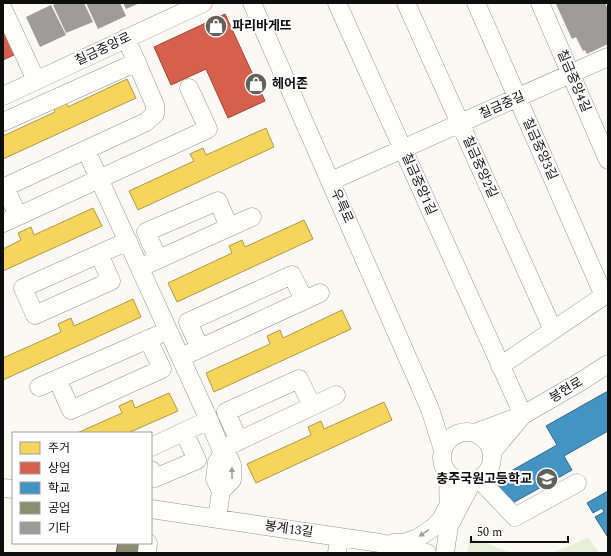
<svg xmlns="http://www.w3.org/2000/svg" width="611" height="556" font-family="Spectral,'Noto Sans KR',serif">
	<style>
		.green { fill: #e6efd5 }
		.homes { fill: #f6d55c; stroke: #b09945 }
		.shops { fill: #d6604d; stroke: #9a473a }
		.schools { fill: #4393c3; stroke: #336b8d }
		.industry { fill: #8c8c6e; stroke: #666651 }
		.building { fill: #9e9c99 }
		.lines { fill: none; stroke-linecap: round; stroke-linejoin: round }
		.minor-casing { stroke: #949492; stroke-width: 19 }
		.minor { stroke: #fefefd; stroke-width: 18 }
		.oneway { fill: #9e9e9d }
		.labels { text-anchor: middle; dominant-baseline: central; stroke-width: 4; stroke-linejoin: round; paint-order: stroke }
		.poi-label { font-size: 13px; font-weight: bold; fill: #0e0e0e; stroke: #fff; text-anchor: start }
		.street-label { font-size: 13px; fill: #0e0e0e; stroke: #fff }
	</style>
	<rect width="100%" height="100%" fill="#faf9f4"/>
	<path class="green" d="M 470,537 L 511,553 L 467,553 Z
		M 588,538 L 599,553 L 552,553 Z"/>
	<path class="homes" d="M 127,79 L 136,98 L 3,159 L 3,136 L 55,112 L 52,105 L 65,99 L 68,107 Z
		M 266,128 L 274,147 L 138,210 L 129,191 L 194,161 L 190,154 L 203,148 L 206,155 Z
		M 93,208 L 102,226 L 3,271 L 3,249 L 21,240 L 18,233 L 31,227 L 34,235 Z
		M 304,220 L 313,239 L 177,302 L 168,283 L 232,253 L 229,246 L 242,240 L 245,247 Z
		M 133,299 L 141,317 L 3,380 L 3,358 L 61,332 L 58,324 L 71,318 L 74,326 Z
		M 342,310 L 351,329 L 214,392 L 206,373 L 270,344 L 267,336 L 280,330 L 283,338 Z
		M 169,393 L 178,411 L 128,433 L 77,433 L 122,413 L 119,406 L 132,400 L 135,408 Z
		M 384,402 L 392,420 L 256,483 L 247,464 L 311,435 L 308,427 L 321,421 L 324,429 Z"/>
	<path class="shops" d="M 225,14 L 265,101 L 228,118 L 206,69 L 171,85 L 154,47 Z
		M 3,27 L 16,54 L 3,60 Z"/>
	<path class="schools" d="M 608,391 L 608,431 L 564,456 L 572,470 L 509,505 L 495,480 L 557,445 L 546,426 Z
		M 608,491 L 608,535 L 607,536 L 595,517 L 604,512 L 602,508 L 593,513 L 587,503 Z"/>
	<path class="industry" d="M 118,543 L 142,543 L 140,553 L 116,553 Z"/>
	<path class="building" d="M 57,3 L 84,3 L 93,22 L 66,33 L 53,5 Z
		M 86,3 L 120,3 L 126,16 L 98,29 Z
		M 123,3 L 140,3 L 126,9 Z
		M 557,3 L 605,3 L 608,9 L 608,44 L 587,54 L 585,50 L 583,51 L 576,37 L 572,39 L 556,4 Z
		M 51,5 L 66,35 L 40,47 L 26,17 Z"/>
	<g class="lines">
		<g class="minor-casing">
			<path id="minor" d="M 252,3 L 430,409 L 443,450
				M 337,3 L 523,415
				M 406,3 L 553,330
				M 476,3 L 604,296
				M 540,3 L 608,160
				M 3,9 L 36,80
				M 3,96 L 203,3
				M 3,122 L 137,62
				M 86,150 L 209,420 L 223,454 L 229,458 L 232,465 L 232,480 L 221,491
				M 331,181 L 608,57
				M 18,216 L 5,187 L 146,122 L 155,114 L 155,105 L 126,38
				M 3,223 L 208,129 L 189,88
				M 99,254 L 111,281 L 35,315 L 23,288 L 128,241
				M 158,259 L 146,232 L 218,201 L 229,227
				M 148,264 L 252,217
				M 200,348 L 188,322 L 292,275 L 304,300
				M 190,353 L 320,293
				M 500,366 L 608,293
				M 57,379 L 71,410 L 162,369 L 148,339
				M 39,387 L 158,335
				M442 457a25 25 0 1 1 50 0a25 25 0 1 1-50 0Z
				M 475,433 L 523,415 L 580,382 L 608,364
				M 239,441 L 226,412 L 299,379 L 312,406
				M 228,446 L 336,395
				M 151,447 L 209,420
				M 492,452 L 522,416
				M 151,470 L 155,478 L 197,460 L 184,432
				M 479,479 L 515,517 L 577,483
				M 3,488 L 13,489
				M 151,509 L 380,543 L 427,553
				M 217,519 L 221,491 L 215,479 L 217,462 L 223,454
				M 451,522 L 472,482
				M 393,543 L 404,543 L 418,538 L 434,527 L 442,518 L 449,504
				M 147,553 L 148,543
				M 337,553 L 339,537
				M 445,553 L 449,525 L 448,473"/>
		</g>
		<use href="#minor" class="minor"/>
	</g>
	<defs><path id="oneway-solid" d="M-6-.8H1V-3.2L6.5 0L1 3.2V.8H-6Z"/></defs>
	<g class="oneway">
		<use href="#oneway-solid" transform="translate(232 473) rotate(-91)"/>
		<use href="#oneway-solid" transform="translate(424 533) rotate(146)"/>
	</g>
	<defs>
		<g id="shop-disc" transform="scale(1.15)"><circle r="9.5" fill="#61605e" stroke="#fff"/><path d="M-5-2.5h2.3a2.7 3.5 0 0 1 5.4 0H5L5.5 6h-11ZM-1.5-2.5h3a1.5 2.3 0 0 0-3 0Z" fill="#fff"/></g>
		<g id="school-disc" transform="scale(1.15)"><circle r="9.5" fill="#61605e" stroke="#fff"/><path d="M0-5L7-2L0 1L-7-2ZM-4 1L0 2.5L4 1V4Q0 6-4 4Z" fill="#fff"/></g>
	</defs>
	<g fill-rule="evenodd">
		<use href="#shop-disc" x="216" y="26"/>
		<use href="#shop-disc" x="256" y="84"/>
		<use href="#school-disc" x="547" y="479"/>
	</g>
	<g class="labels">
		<g class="poi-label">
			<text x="232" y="26">파리바게뜨</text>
			<text x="272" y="84">헤어존</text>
			<text x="532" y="479" text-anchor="end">충주국원고등학교</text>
		</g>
		<g class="street-label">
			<text transform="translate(103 49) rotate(-25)">칠금중앙로</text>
			<text transform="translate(574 81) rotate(67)">칠금중앙4길</text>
			<text transform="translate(502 105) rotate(-24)">칠금중길</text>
			<text transform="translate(540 149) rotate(66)">칠금중앙3길</text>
			<text transform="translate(480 167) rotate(66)">칠금중앙2길</text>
			<text transform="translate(419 184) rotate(66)">칠금중앙1길</text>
			<text transform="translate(342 206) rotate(66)">우륵로</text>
			<text transform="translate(566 390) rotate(-31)">봉현로</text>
			<text transform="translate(289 529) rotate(8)">봉계13길</text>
		</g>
	</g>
	<rect width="611" height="556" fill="none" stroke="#0e0e0e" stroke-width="8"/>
	<rect x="12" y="432" width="140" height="112" fill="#ffffff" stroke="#9f9f9f"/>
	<rect x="20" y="442" width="20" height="12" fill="#f6d55c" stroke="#9f9f9f"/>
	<text x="48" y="452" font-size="12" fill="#0e0e0e">주거</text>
	<rect x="20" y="462" width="20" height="12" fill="#d6604d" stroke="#9f9f9f"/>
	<text x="48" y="472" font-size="12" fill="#0e0e0e">상업</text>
	<rect x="20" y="482" width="20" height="12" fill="#4393c3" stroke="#9f9f9f"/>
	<text x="48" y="492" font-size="12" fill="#0e0e0e">학교</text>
	<rect x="20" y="502" width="20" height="12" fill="#8c8c6e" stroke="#9f9f9f"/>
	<text x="48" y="512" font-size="12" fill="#0e0e0e">공업</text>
	<rect x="20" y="522" width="20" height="12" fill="#9e9c99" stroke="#9f9f9f"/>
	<text x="48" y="532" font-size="12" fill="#0e0e0e">기타</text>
	<path d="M471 536v6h97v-6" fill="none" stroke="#0e0e0e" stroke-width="2"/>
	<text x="477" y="536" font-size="12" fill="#0e0e0e" stroke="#ffffff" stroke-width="3" paint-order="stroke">50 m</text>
</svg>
